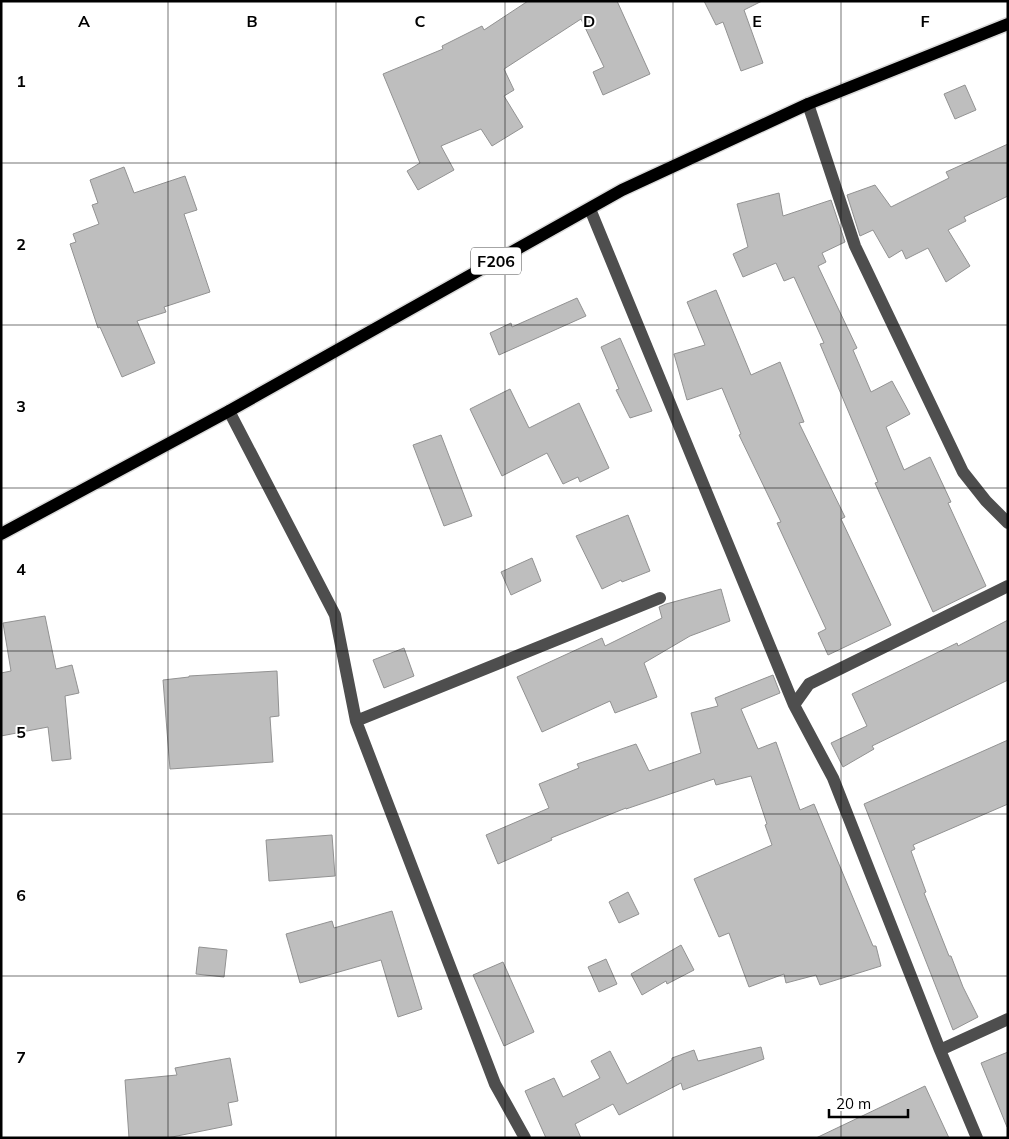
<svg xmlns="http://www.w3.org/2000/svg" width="1009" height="1139" font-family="Mulish,sans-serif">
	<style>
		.building { fill: #bebebe; stroke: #929292 }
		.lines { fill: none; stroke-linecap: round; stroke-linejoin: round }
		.major-casing { stroke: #dbdbdb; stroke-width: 15 }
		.minor { stroke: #4e4e4e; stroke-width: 12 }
		.major { stroke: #000; stroke-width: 12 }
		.grid { fill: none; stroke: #000; stroke-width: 1; stroke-opacity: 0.55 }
		.labels { text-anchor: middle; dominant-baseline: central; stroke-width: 4; stroke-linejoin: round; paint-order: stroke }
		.shield { fill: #fff; stroke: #4c4c4c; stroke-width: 1 }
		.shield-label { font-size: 16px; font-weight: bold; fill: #000 }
		.grid-label { font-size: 16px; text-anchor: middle; font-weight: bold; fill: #000; stroke: #fff; stroke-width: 4; stroke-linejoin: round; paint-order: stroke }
	</style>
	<rect width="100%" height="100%" fill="#fff"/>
	<path class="building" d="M 528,1 L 617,1 L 650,74 L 603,95 L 593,72 L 604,67 L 581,19 L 504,69 L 514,90 L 504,96 L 523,127 L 492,146 L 481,129 L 441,146 L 454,170 L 418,190 L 407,171 L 420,163 L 383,74 L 443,49 L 442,46 L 482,26 L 484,30 Z
		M 704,1 L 762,1 L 744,10 L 763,63 L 741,71 L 723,22 L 716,25 Z
		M 965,85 L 976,110 L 955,119 L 944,94 Z
		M 1008,144 L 1008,196 L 964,217 L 966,221 L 948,230 L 970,266 L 946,282 L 928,248 L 906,259 L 902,250 L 889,258 L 873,230 L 860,236 L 847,195 L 875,185 L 891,207 L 949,178 L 946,172 Z
		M 124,167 L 134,193 L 185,176 L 197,210 L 184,214 L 210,292 L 164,307 L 166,312 L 137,321 L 155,363 L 122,377 L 100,327 L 98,328 L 70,244 L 76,242 L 73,234 L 99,224 L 92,205 L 98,203 L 90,180 Z
		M 779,193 L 783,216 L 831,200 L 845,242 L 822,253 L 826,262 L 818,266 L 857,348 L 853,350 L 871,392 L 892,381 L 910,414 L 886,427 L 904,470 L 930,457 L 951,502 L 948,503 L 986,586 L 933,612 L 875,483 L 878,482 L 820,344 L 824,343 L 794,277 L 784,281 L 776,263 L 743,277 L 733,254 L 748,247 L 737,204 Z
		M 716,290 L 751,375 L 780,362 L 804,422 L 799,423 L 845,517 L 841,519 L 891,625 L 828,655 L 818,633 L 826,629 L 777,523 L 781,522 L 739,435 L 741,434 L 722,388 L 687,400 L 674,354 L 705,345 L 687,302 Z
		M 577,298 L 586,316 L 499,355 L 490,333 L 511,323 L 512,327 Z
		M 620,338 L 652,411 L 630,418 L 616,390 L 619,389 L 601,347 Z
		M 510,389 L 529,428 L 579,403 L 609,468 L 580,482 L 578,477 L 563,484 L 547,453 L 502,476 L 470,409 Z
		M 441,435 L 472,516 L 444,526 L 413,445 Z
		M 628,515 L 650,571 L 622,582 L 621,580 L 602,589 L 576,536 Z
		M 532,558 L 541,581 L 511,595 L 501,572 Z
		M 721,589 L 730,621 L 690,636 L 644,663 L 657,697 L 615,713 L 610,701 L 542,732 L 517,677 L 602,638 L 605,646 L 662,618 L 659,607 L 666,604 Z
		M 45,616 L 56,669 L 72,665 L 79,693 L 65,696 L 71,759 L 52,761 L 48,727 L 1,736 L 1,673 L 11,671 L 3,623 Z
		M 1008,620 L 1008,680 L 872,746 L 874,749 L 843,767 L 831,743 L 867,726 L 852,694 L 957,643 L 958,646 Z
		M 404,648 L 414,676 L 384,688 L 373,660 Z
		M 277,671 L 279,716 L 270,717 L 273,762 L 170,769 L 163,680 L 189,677 L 189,676 Z
		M 773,675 L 780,693 L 741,709 L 758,749 L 776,742 L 800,810 L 814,804 L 873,946 L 876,946 L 881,966 L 820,985 L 816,975 L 786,983 L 784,974 L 749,987 L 729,933 L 719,937 L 694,879 L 772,845 L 765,825 L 767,824 L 751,776 L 716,785 L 714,779 L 626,809 L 626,808 L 551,838 L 552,840 L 498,864 L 486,835 L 549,808 L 539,784 L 579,768 L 577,764 L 636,744 L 649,771 L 701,753 L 691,713 L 718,706 L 715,698 Z
		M 1008,740 L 1008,804 L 913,845 L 915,849 L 911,851 L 926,892 L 924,893 L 949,956 L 951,956 L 963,987 L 978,1017 L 953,1030 L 864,804 Z
		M 332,835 L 335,876 L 269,881 L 266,840 Z
		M 628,892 L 639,914 L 619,923 L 609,902 Z
		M 392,911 L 422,1009 L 398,1017 L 381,960 L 300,983 L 286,934 L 332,921 L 334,928 Z
		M 681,945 L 694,970 L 667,984 L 666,981 L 642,995 L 631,974 Z
		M 199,947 L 227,950 L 224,977 L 196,974 Z
		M 606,959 L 617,984 L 599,992 L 588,967 Z
		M 503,962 L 534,1032 L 504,1046 L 473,975 Z
		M 761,1047 L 764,1059 L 683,1090 L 681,1083 L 619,1115 L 613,1104 L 575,1124 L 581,1138 L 546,1138 L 525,1091 L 554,1078 L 563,1097 L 600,1078 L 591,1061 L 610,1051 L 627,1084 L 672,1060 L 672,1058 L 694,1050 L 698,1061 Z
		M 1008,1052 L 1008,1127 L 1007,1127 L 981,1063 Z
		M 230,1058 L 238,1101 L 228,1103 L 232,1125 L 167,1138 L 129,1138 L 125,1080 L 177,1075 L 175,1068 Z
		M 925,1086 L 949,1138 L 816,1138 Z"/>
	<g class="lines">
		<g class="major-casing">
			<path id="major" d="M 1,534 L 229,411 L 622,190 L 808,104 L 1008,24"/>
		</g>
		<path class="minor" d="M 808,104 L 855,246 L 963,472 L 986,501 L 1008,523
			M 590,209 L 794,705 L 833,778 L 940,1050 L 977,1138
			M 229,411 L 335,615 L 356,721 L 495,1084 L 525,1138
			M 794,705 L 809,684 L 1008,586
			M 356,721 L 660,598
			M 940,1050 L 1008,1019"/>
		<use href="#major" class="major"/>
	</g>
	<path class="grid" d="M 168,1 L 168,1138M 336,1 L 336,1138M 505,1 L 505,1138M 673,1 L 673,1138M 841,1 L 841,1138M 1,163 L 1008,163M 1,325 L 1008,325M 1,488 L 1008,488M 1,651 L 1008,651M 1,814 L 1008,814M 1,976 L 1008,976"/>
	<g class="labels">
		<rect class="shield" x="471" y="247.5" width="50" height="27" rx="4"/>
		<g class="shield-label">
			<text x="496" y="261">F206</text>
		</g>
	</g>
	<g class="grid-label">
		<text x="84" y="27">A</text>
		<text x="252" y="27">B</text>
		<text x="420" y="27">C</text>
		<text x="589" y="27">D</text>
		<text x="757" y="27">E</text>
		<text x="925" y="27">F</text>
		<text x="21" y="87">1</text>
		<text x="21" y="250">2</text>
		<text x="21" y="412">3</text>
		<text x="21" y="575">4</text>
		<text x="21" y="738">5</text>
		<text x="21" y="901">6</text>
		<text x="21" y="1063">7</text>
	</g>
	<rect width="1009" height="1139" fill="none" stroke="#000000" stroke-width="5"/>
	<path d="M829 1109v8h79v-8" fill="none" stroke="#000000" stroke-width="2.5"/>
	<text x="836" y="1109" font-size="15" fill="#000000" stroke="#ffffff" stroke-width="4" paint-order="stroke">20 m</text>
</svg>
